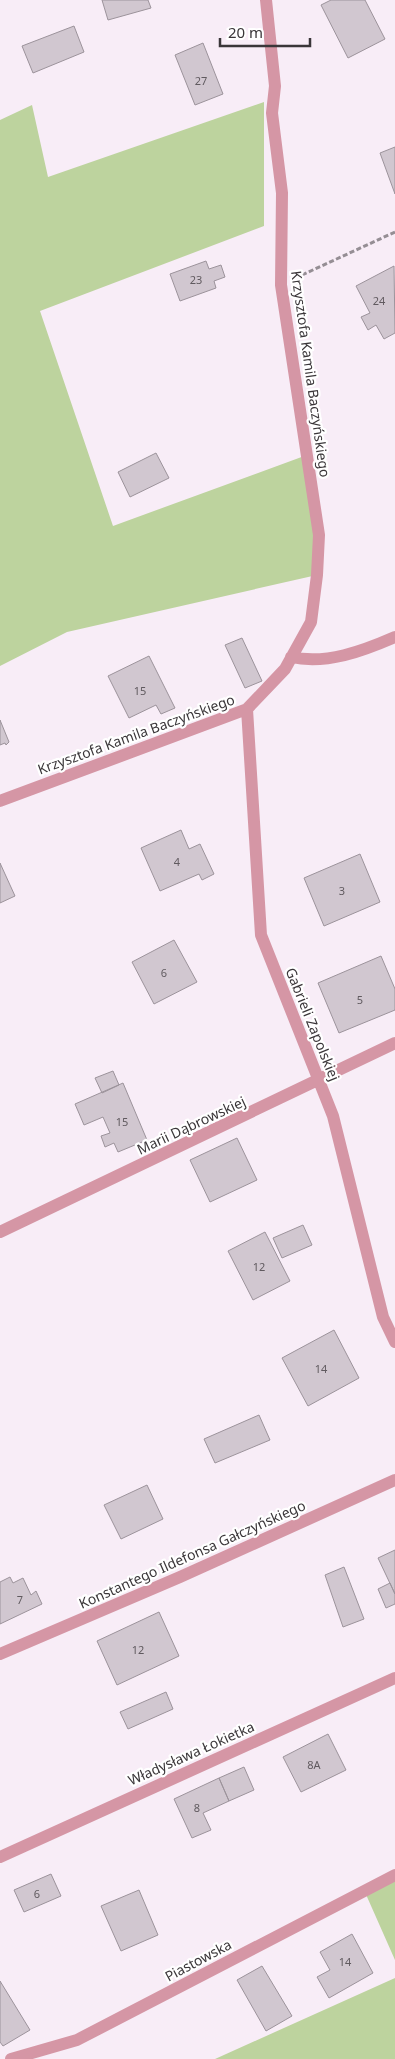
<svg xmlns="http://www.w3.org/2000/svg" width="395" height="2059" font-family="'Noto Sans',sans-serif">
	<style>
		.green { fill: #bdd39e }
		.building { fill: #d1c7d0; stroke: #9c939b }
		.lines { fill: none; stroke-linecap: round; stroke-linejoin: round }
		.path { stroke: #958e94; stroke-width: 3; stroke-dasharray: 5 2.5; stroke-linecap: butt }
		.minor { stroke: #d596a5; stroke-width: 12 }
		.labels { text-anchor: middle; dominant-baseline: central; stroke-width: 4.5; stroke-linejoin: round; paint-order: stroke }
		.number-label { font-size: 11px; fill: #605a5f }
		.street-label { font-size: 14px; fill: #3a3639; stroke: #fff }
	</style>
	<rect width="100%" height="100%" fill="#f8edf7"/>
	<path class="green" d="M 264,102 L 264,226 L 40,311 L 113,526 L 307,455 L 317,575 L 67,632 L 0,666 L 0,120 L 32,105 L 48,177 Z
		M 395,1875 L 395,1960 L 364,1890 Z
		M 395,1978 L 395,2059 L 215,2059 Z"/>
	<path class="building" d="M 102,0 L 148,0 L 151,8 L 108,20 Z
		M 331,0 L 365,0 L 385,39 L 348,58 L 321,5 Z
		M 74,26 L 84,52 L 33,73 L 22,46 Z
		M 203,43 L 223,94 L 195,105 L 175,55 Z
		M 395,147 L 395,194 L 380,153 Z
		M 206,261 L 209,269 L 221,265 L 225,277 L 214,281 L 216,288 L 180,301 L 170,274 Z
		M 394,266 L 395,333 L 384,339 L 376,325 L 368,330 L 361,317 L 370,313 L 356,286 Z
		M 156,453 L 169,478 L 130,497 L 118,472 Z
		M 242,638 L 262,681 L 245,688 L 225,645 Z
		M 149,656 L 175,708 L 161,714 L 156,705 L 129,718 L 108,676 Z
		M 0,720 L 9,742 L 6,745 L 5,743 L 0,745 Z
		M 181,830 L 189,849 L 200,844 L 214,874 L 202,880 L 199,874 L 160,891 L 141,848 Z
		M 360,854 L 380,902 L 324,926 L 304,878 Z
		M 0,863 L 15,896 L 0,903 Z
		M 174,940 L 197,982 L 154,1004 L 132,962 Z
		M 381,956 L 395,989 L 395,1010 L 339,1033 L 318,983 Z
		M 113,1071 L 119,1085 L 102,1093 L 95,1078 Z
		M 123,1083 L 147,1140 L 118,1152 L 114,1143 L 105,1147 L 101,1136 L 110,1133 L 103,1117 L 84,1125 L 75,1104 Z
		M 237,1138 L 257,1180 L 210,1202 L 190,1160 Z
		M 303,1225 L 312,1245 L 282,1258 L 273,1238 Z
		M 265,1232 L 290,1281 L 253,1300 L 228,1251 Z
		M 334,1330 L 359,1378 L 308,1406 L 282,1358 Z
		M 259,1415 L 270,1440 L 215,1463 L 204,1439 Z
		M 147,1485 L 163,1519 L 121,1539 L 104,1505 Z
		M 395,1550 L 395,1594 L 378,1558 Z
		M 344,1567 L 364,1619 L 343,1627 L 325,1575 Z
		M 10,1577 L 13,1583 L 23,1578 L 31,1595 L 36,1591 L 42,1604 L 0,1624 L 0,1582 Z
		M 390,1583 L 395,1594 L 395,1604 L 386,1608 L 378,1589 Z
		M 159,1612 L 179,1656 L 117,1685 L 97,1641 Z
		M 166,1692 L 173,1709 L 128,1729 L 120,1712 Z
		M 328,1734 L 346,1770 L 301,1792 L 283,1757 Z
		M 244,1767 L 254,1790 L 229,1801 L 219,1778 Z
		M 219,1778 L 229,1801 L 203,1813 L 211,1830 L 192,1838 L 174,1799 Z
		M 51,1874 L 61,1896 L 24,1912 L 14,1890 Z
		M 139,1890 L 158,1935 L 121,1951 L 101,1906 Z
		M 352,1934 L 373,1973 L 329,1998 L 317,1977 L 330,1970 L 320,1952 Z
		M 262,1966 L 292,2016 L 266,2031 L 237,1980 Z
		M 0,1981 L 30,2030 L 3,2046 L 0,2042 Z"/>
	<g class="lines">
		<path class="path" d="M 302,275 L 395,232"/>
		<path class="minor" d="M 291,657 C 326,665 363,651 395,637
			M 247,709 L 261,935 L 333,1116 L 383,1317 L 395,1342
			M 0,801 L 247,709 L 285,669 L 311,622 L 317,575 L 319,535 L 281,285 L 282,193 L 272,113 L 275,86 L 266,0
			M 0,1232 L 395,1043
			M 0,1654 L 180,1577 L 395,1480
			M 0,1857 L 395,1678
			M 11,2059 L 77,2040 L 395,1875"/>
	</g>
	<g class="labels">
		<g class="number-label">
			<text x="201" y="80">27</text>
			<text x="196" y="279">23</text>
			<text x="379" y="300">24</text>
			<text x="140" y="690">15</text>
			<text x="177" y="861">4</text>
			<text x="342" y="890">3</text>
			<text x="164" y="972">6</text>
			<text x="360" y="999">5</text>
			<text x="122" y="1121">15</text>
			<text x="259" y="1266">12</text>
			<text x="321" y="1368">14</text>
			<text x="20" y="1599">7</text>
			<text x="138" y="1649">12</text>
			<text x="314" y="1764">8A</text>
			<text x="197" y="1807">8</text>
			<text x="37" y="1893">6</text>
			<text x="345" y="1961">14</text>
		</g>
		<g class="street-label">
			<text transform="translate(311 374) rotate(82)">Krzysztofa Kamila Baczyńskiego</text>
			<text transform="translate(136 734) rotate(-20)">Krzysztofa Kamila Baczyńskiego</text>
			<text transform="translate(313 1024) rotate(68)">Gabrieli Zapolskiej</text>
			<text transform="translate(191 1125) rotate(-25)">Marii Dąbrowskiej</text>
			<text transform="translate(192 1554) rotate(-24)">Konstantego Ildefonsa Gałczyńskiego</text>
			<text transform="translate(191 1753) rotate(-24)">Władysława Łokietka</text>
			<text transform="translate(198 1960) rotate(-28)">Piastowska</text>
		</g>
	</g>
	<path d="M220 38v8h90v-8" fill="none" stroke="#3a3639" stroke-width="2.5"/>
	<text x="228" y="38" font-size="15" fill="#3a3639" stroke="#ffffff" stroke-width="4" paint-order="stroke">20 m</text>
</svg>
